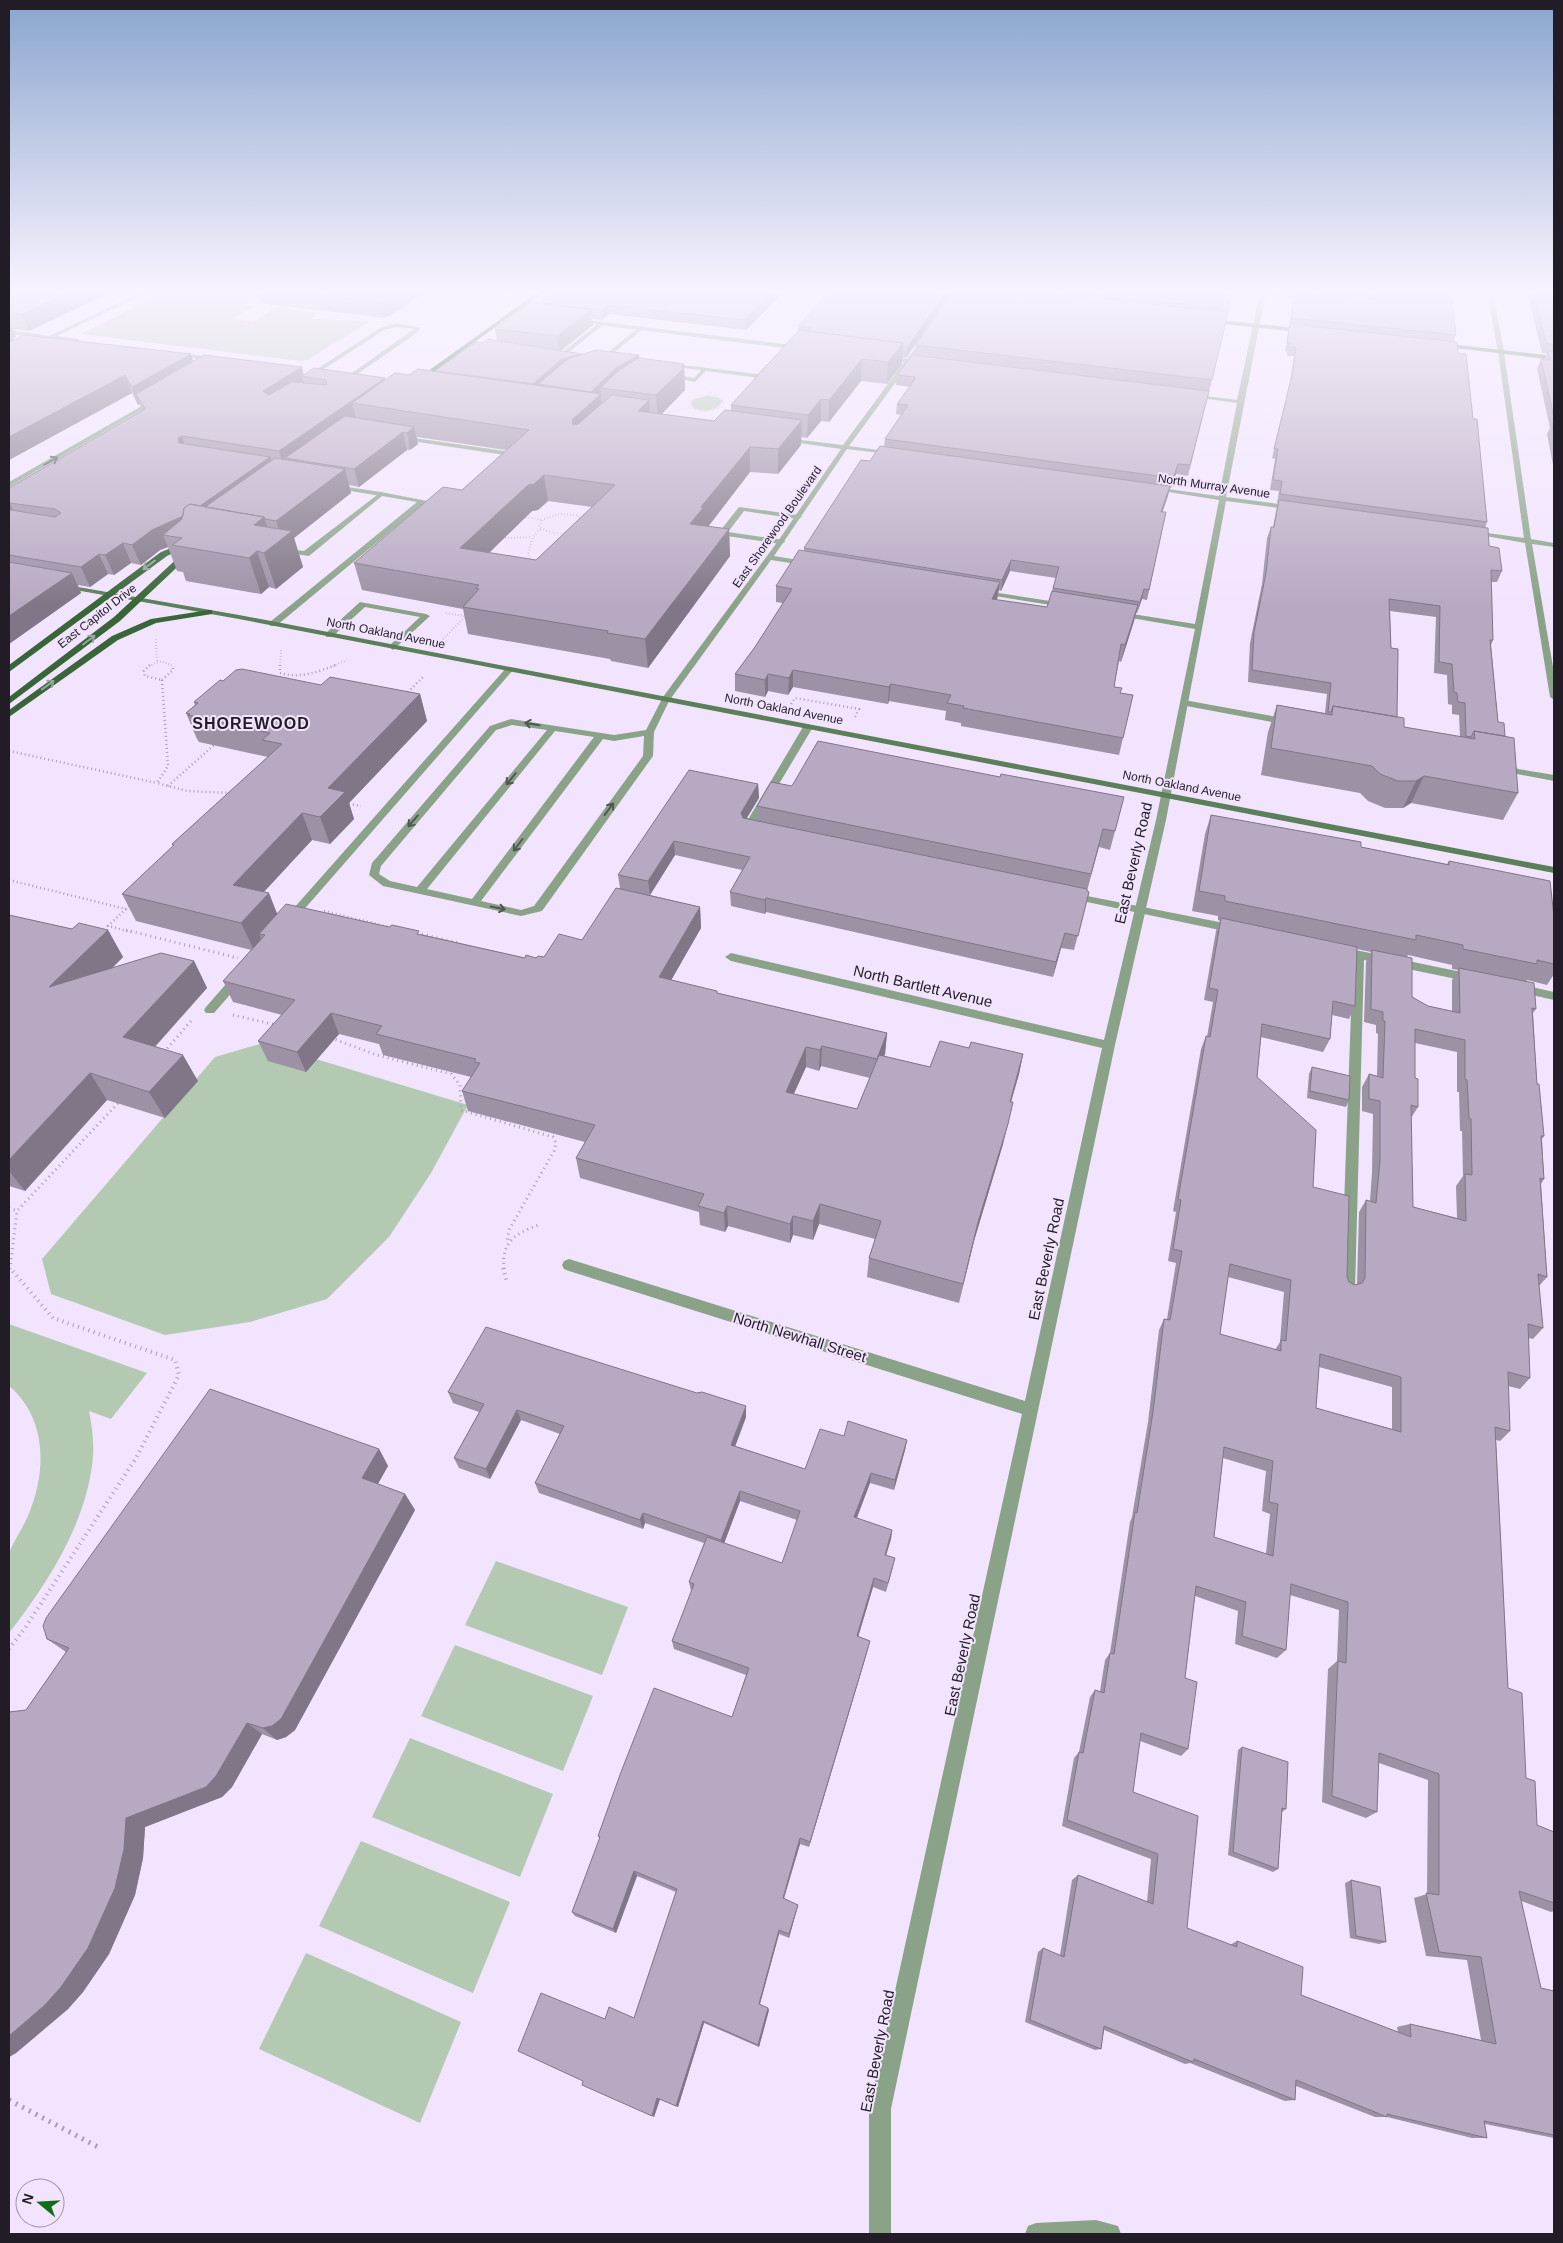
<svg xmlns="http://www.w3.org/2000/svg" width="1563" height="2243" font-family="Arial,sans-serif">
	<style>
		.green { fill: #b3c9b2 }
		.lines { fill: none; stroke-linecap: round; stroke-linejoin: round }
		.path-far5 { stroke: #a99eb2; stroke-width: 1; stroke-dasharray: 0.5 2; stroke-linecap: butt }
		.path-far4 { stroke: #a99eb2; stroke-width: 2; stroke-dasharray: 0.5 2.5; stroke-linecap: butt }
		.path-far3 { stroke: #a99eb2; stroke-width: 2.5; stroke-dasharray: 1 3; stroke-linecap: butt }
		.path-far2 { stroke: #a99eb2; stroke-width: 3; stroke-dasharray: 1 4; stroke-linecap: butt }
		.path-far1 { stroke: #a99eb2; stroke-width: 4; stroke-dasharray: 1 4.5; stroke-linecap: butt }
		.path { stroke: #a99eb2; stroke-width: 5; stroke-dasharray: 2 5.5; stroke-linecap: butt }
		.lane { fill: #8aa288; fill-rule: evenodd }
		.street { fill: #8aa288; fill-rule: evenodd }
		.secondary { fill: #5b7f59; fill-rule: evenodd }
		.primary { fill: #396638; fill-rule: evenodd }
		.wall { fill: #9d91a6; fill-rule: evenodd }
		.shaded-wall { fill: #807687 }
		.building { fill: #b7a9c1; stroke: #807687; fill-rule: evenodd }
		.oneway { stroke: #505852 }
		.oneway2 { stroke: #96a59b }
		.labels { text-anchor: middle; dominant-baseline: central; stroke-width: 4; stroke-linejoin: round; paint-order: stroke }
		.far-street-label { font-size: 12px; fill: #211c25; stroke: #f2e4fe }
		.street-label { font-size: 15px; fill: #211c25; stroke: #f2e4fe }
		.far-district-label { font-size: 16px; font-weight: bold; letter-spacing: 1px; fill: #211c25; stroke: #f2e4fe }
	</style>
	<rect width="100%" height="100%" fill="#f2e4fe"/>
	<path class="green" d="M 165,292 L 251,292 L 246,295 L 261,297 L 247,305 L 255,306 L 232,319 L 253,322 L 276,308 L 317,313 L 311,319 L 371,321 L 307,360 L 301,361 L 81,334 Z
		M 706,396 L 717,397 L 723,401 C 717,412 701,413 692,407 L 691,404 L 693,400 Z
		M 263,1043 L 468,1105 L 431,1173 L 389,1237 L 327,1299 L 250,1322 L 165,1335 L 51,1294 L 42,1259 L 215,1057 Z
		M 9,1324 L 147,1373 L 111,1419 L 89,1411 C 92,1426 94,1441 93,1456 C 88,1521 48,1583 9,1633 C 9,1618 5,1564 9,1553 C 15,1538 26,1524 31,1508 C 47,1466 45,1416 9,1386 Z
		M 496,1561 L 628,1607 L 602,1675 L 465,1625 Z
		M 455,1645 L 593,1696 L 563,1771 L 421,1716 Z
		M 410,1738 L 553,1794 L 520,1877 L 372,1817 Z
		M 361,1841 L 510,1902 L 473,1993 L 319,1926 Z
		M 306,1953 L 461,2022 L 420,2123 L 259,2049 Z"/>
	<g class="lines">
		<path class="path-far5" d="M 253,292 L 249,294 L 260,295
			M 485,292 L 499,295 L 503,299
			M 261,298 L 249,304 L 364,319
			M 428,298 L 438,292
			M 419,311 L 418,309 C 429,294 448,294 465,292
			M 317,320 L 330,313
			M 253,322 L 234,319 L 258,306
			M 435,323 L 443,326 L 452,335
			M 441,324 L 469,321
			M 247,357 L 262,347
			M 709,392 L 717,393 L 715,395
			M 710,395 L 718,396 L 724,400 L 723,406 C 712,412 700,414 689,407 L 690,401 Z
			M 667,413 L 690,408"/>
		<path class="path-far4" d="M 558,514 L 577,515 L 585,523 C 573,536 552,537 539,526 L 542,520 Z
			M 523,516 L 542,520
			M 505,538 L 532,537
			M 532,561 L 528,555 C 531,545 531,535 541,529
			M 446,613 L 465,616
			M 156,639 L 157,661
			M 443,639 L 467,615
			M 149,666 L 161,661 L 173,666
			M 280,666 L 281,650
			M 333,666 L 347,660"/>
		<path class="path-far3" d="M 150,665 L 144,671 L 145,676 L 162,680
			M 280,665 L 280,673 C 300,679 317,672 336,665
			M 162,680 L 168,766 L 157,783 L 187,791 L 231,793
			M 162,680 L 173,670 L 172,665
			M 405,695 L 424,676
			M 791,704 L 795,698 L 859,709 L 855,717
			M 9,751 L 157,783
			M 168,786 L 214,745
			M 345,803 L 361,806
			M 9,880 L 126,909 L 131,904
			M 126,909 L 108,926 L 131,932
			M 324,911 L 393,928"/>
		<path class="path-far2" d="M 126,930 L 238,958
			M 417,933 L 459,943
			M 233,1015 L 276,1025
			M 331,1038 L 377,1055 L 451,1074 L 460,1085 L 461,1110 L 553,1137 L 556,1143 L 554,1151 L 509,1230 L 507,1243
			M 164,1052 L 191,1021
			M 9,1208 L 17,1211
			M 10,1269 L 17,1211 L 120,1101
			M 504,1269 C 501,1240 517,1233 541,1224"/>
		<path class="path-far1" d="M 503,1268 L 507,1283
			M 9,1649 L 25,1628 L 136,1458 L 179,1375 L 175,1360 L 53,1318 L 10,1268"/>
		<path class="path" d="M 9,2100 L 98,2147"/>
		<path class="lane" d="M 1249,292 L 1263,292 L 1312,298 L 1309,300 Z
			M 396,323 L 421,328 L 414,335 L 350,379 L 345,378 L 414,329 L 396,327 L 384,330 L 316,374 L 311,373 L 380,328 Z
			M 599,323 L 604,324 L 563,357 L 548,355 L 560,354 Z
			M 638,328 L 643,329 L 601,363 L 597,363 L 597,361 Z
			M 665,363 L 758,374 L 767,364 L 772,365 L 759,378 L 706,371 L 695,382 L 667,376 L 670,374 L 694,378 L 701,370 L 667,366 Z
			M 400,436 L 519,453 L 522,455 L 519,457 L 398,439 L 398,437 Z
			M 381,492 L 427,501 L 276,626 L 270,626 L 270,622 L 417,502 L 382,496 L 309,556 L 282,552 L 279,552 L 279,548 L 304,551 Z
			M 739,507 L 798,515 L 802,517 L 798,519 L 744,511 L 728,532 L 784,540 L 785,542 L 781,544 L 720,535 L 720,531 Z
			M 360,602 L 426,614 L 430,616 L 393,650 L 389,647 L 390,645 L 420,617 L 365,607 L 332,637 L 326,637 L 326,633 Z
			M 507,667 L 514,669 L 294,921 L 286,921 L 285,919 L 286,917 Z
			M 666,696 L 670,699 L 654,732 L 653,756 L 542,911 L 521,916 L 383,886 L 369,875 L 372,863 L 490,726 L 511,719 L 614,735 L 646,730 L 662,699 ZM 512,725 L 547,730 L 417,887 L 390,881 L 379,874 L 381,866 L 496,730 ZM 555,731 L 594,737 L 472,899 L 427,889 ZM 644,736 L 643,756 L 534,906 L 521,910 L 481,901 L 603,739 L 614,741 Z
			M 1184,700 L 1288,719 L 1293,722 L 1288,725 L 1181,705 L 1180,703 Z
			M 808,724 L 813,727 L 754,826 L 759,829 L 754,832 L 744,830 L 743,828 L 803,727 Z
			M 1504,757 L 1518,769 L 1554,775 L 1554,781 L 1512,773 L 1499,760 Z
			M 1072,893 L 1234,925 L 1239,929 L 1234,933 L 1068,898 L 1068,894 Z
			M 1341,947 L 1471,974 L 1477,978 L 1471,982 L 1364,960 L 1355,1289 L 1353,1293 L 1348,1295 L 1343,1293 L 1341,1289 L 1353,957 L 1337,954 L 1335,951 Z
			M 237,975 L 243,979 L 241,982 L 214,1013 L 206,1013 L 204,1010 L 206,1007 L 233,976 Z
			M 1518,984 L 1554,992 L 1554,1000 L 1514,991 L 1512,988 Z"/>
		<path class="street" d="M 142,292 L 148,292 L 57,336 L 78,339 L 80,342 L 9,334 L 9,330 L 49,336 Z
			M 1260,292 L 1266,292 L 1226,497 L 1294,506 L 1298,508 L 1294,510 L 1226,501 L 1166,820 L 1115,1045 L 891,2109 L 891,2234 L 869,2234 L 869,2109 L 1022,1414 L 569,1271 L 564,1269 L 562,1265 L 564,1261 L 569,1259 L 1025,1401 L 1102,1048 L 731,961 L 725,957 L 731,953 L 1104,1040 L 1156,820 L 1195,629 L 1120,616 L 1116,614 L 1120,612 L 1195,624 L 1219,500 L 1149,489 L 1153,487 L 1219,496 L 1237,403 L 1187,396 L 1190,394 L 1237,400 Z
			M 1487,292 L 1493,292 L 1504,352 L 1531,539 L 1554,543 L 1554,547 L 1532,544 L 1554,673 L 1554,700 L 1550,697 L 1525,543 L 1469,533 L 1473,531 L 1524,538 L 1498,352 Z
			M 577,319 L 801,346 L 804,348 L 801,350 L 575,322 Z
			M 923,337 L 928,338 L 912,360 L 928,363 L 925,365 L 910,363 L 849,446 L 893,452 L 895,453 L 895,455 L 847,449 L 774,556 L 810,562 L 810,566 L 771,560 L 669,701 L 663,701 L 663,697 L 778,541 L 841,449 L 786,441 L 783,439 L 784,438 L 843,445 L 904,362 L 883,359 L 883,357 L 907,359 Z
			M 175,352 L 217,358 L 220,360 L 217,362 L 173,355 Z
			M 154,399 L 159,400 L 9,487 L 9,482 Z
			M 334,485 L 381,492 L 385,494 L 381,496 L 332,488 L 332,486 Z
			M 979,590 L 1063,603 L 1067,605 L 1063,607 L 982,594 L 979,594 Z
			M 1096,2220 L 1118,2226 L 1121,2234 L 1025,2234 L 1028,2226 L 1036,2223 Z"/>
		<path class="secondary" d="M 1209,319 L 1306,329 L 1309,331 L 1306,333 L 1207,322 Z
			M 1440,343 L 1554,356 L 1554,360 L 1438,346 Z
			M 61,584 L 239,615 L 1554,867 L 1554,873 L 239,619 L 64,588 L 61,588 Z"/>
		<path class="primary" d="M 538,292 L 544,292 L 421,381 L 417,381 L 417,379 Z
			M 181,544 L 188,546 L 167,556 L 9,672 L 9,665 L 161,552 Z
			M 183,553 L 190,555 L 120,621 L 9,704 L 9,697 L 114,617 Z
			M 209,610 L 212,610 L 212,614 L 156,623 L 118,640 L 9,717 L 9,710 L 112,636 L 151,619 Z"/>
	</g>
	<path class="wall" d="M 9,292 L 111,292 L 29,331 L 13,329 L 16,337 L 13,338 L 13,340 L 304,375 L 386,380 L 409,375 L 435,371 L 483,343 L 497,341 L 495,329 L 540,303 L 549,296 L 548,292 L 784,292 L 746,330 L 609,314 L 602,320 L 592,319 L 593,325 L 561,351 L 581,355 L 639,355 L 640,359 L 684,364 L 685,390 L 661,414 L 714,421 L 731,411 L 731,405 L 798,331 L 798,326 L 950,295 L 906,358 L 902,358 L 902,364 L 887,384 L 861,381 L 829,422 L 821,421 L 807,438 L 801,437 L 801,445 L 778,474 L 750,472 L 708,526 L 729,529 L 730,556 L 648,668 L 611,661 L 610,659 L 468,634 L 463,609 L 362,590 L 354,563 L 462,490 L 506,450 L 417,437 L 418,444 L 410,450 L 407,450 L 359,487 L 349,485 L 351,493 L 294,538 L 303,567 L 276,589 L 269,587 L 261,594 L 186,581 L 183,572 L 177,571 L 168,547 L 160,550 L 141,565 L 131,563 L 114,575 L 108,574 L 90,587 L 78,585 L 81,593 L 9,644 L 9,488 L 142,411 L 140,404 L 138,405 L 132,393 L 9,460 ZM 548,501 L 592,507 L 536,560 L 489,553 L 532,511 L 538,510 Z
		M 256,292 L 427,292 L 385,318 L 260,303 Z
		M 953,292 L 1232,292 L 1229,309 L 1212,380 L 1188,476 L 1176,474 L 1171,488 L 1170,488 L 1162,512 L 1166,512 L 1147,600 L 1142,599 L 1137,613 L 1136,613 L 1134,621 L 1121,662 L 1119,661 L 1114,687 L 1120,693 L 1133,695 L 1119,755 L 961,726 L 961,723 L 945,720 L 946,711 L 889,701 L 888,704 L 793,687 L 788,695 L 768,691 L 765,697 L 735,691 L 735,674 L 755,647 L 783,603 L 776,602 L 776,586 L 804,551 L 804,548 L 870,461 L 884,446 L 885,439 L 902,415 L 896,414 L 897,404 L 910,387 L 896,385 L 897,375 L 915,356 L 916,345 ZM 1010,571 L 1056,578 L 1047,607 L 997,600 L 999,590 L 1001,591 Z
		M 1294,292 L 1455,292 L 1454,294 L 1452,294 L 1456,335 L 1453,342 L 1458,353 L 1473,419 L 1487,522 L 1485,528 L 1489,546 L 1502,571 L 1497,582 L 1491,582 L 1493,640 L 1491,645 L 1498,722 L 1505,736 L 1518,793 L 1503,820 L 1411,803 L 1403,808 L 1385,808 L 1368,801 L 1360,793 L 1261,775 L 1268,732 L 1277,705 L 1325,713 L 1327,694 L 1248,682 L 1250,643 L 1262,584 L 1267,538 L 1271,527 L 1273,527 L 1276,511 L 1278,503 L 1277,503 L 1279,491 L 1270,490 L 1275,459 L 1272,458 L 1290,383 L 1294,356 L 1287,356 L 1287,352 L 1285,351 L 1289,326 L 1294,294 ZM 1390,611 L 1436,617 L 1434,673 L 1447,675 L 1448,704 L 1452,705 L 1452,714 L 1459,715 L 1460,737 L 1404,727 L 1397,717 L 1391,648 Z
		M 1527,292 L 1554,292 L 1554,470 L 1547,434 L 1550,428 L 1537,369 L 1541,359 L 1544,359 L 1547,354 L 1542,353 Z
		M 223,681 L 321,685 L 420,694 L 427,721 L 349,803 L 354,819 L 330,844 L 312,840 L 264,892 L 277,913 L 420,934 L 525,958 L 544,957 L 582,940 L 620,888 L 618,875 L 758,784 L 759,798 L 747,818 L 757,820 L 757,806 L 792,786 L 1000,777 L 1124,797 L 1110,850 L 1099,847 L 1087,891 L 1089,892 L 1074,950 L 1061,948 L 1053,977 L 766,912 L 765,914 L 731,906 L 730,892 L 742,870 L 675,855 L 650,895 L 700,907 L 701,928 L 671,980 L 718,993 L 887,1033 L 885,1054 L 884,1056 L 930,1067 L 969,1048 L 1023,1054 L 1019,1074 L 1011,1102 L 1003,1144 L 974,1241 L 959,1303 L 867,1277 L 869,1258 L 875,1239 L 819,1224 L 813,1240 L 793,1235 L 790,1243 L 728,1226 L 725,1232 L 700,1225 L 699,1212 L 580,1178 L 576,1158 L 585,1142 L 468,1111 L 462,1091 L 471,1077 L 383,1055 L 379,1044 L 339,1034 L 306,1072 L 268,1061 L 258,1041 L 282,1015 L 233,1002 L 223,981 L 251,950 L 136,921 L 122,894 L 173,846 L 172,844 L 268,757 L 199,742 L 197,739 L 186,713 L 195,705 L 194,702 ZM 821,1066 L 870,1078 L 857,1109 L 794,1094 L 806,1067 L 819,1071 Z
		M 1211,815 L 1361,847 L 1447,864 L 1449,861 L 1554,917 L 1554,974 L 1547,985 L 1527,980 L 1526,982 L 1536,1009 L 1533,1013 L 1537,1084 L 1544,1136 L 1542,1139 L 1544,1179 L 1541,1184 L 1547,1277 L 1539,1286 L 1543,1328 L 1533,1339 L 1528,1338 L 1530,1378 L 1520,1389 L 1508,1386 L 1510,1431 L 1500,1441 L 1496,1440 L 1508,1688 L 1526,1778 L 1537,1825 L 1554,1832 L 1554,1911 L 1551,1912 L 1521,1901 L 1541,1988 L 1554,1991 L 1554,2138 L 1485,2124 L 1487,2138 L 1472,2138 L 1387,2117 L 1375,2117 L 1296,2086 L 1295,2100 L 1285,2101 L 1190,2063 L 1185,2064 L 1104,2030 L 1101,2049 L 1095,2050 L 1025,2022 L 1038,1952 L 1043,1948 L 1060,1955 L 1072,1880 L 1078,1875 L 1147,1902 L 1151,1859 L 1062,1826 L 1074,1758 L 1079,1752 L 1090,1697 L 1095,1690 L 1100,1691 L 1105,1660 L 1110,1653 L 1130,1522 L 1132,1517 L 1148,1422 L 1159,1330 L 1164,1319 L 1167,1319 L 1176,1263 L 1168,1261 L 1176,1212 L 1173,1211 L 1201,1049 L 1206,1036 L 1207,1037 L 1213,1002 L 1204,1000 L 1216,931 L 1220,921 L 1218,920 L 1218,916 L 1192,911 L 1205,834 ZM 1357,949 L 1371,952 L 1366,962 L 1364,1022 L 1376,1025 L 1376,1033 L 1378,1034 L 1377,1076 L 1369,1074 L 1362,1087 L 1362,1111 L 1373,1114 L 1372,1172 L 1370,1201 L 1366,1200 L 1359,1212 L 1357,1285 L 1355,1285 L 1349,1282 L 1313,1187 L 1257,1077 L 1261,1037 L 1323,1052 L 1330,1039 L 1332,1015 L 1349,1019 L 1355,1006 ZM 1408,955 L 1452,965 L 1452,969 L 1458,970 L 1452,980 L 1452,1011 L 1428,1006 L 1412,997 L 1407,957 ZM 1415,1043 L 1457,1052 L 1457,1092 L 1459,1092 L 1460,1131 L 1462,1131 L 1463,1176 L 1456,1186 L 1457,1218 L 1413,1207 L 1411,1118 L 1418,1107 L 1415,1078 ZM 1228,1277 L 1284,1292 L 1280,1342 L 1275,1350 L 1220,1334 ZM 1319,1367 L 1392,1387 L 1392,1429 L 1316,1408 ZM 1223,1458 L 1266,1471 L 1262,1511 L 1270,1514 L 1266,1554 L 1214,1537 ZM 1290,1595 L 1339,1610 L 1337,1661 L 1328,1669 L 1322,1802 L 1366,1818 L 1377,1812 L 1379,1763 L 1428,1780 L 1427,1894 L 1414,1898 L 1426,1956 L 1467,1960 L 1481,2040 L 1410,2024 L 1397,2027 L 1398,2032 L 1301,1995 L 1237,1941 L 1230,1945 L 1187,1928 L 1133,1792 L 1140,1741 L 1181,1756 L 1188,1749 L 1185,1678 L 1195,1596 L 1238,1611 L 1235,1644 L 1277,1658 L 1286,1650 Z
		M 9,915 L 72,929 L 108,930 L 123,957 L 112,968 L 194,961 L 207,988 L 155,1047 L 198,1081 L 165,1118 L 107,1100 L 25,1191 L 9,1186 Z
		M 1312,1067 L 1349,1100 L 1346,1107 L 1307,1098 L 1309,1074 Z
		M 448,1392 L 746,1417 L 735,1446 L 805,1469 L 844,1436 L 907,1440 L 905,1450 L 894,1490 L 870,1483 L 857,1518 L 892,1530 L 891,1539 L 886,1556 L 893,1567 L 886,1592 L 873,1587 L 858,1637 L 868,1649 L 809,1847 L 800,1844 L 784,1899 L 798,1905 L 797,1909 L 789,1938 L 779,1934 L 760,2004 L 769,2010 L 759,2047 L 704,2023 L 678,2107 L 660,2099 L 654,2117 L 605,2019 L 634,2018 L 676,1892 L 637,1876 L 616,1933 L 575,1916 L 572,1912 L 600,1839 L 598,1836 L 732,1717 L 746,1675 L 674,1649 L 672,1641 L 692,1591 L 691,1591 L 689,1582 L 704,1543 L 645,1523 L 643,1529 L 539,1493 L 535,1483 L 560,1434 L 521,1420 L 490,1479 L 459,1468 L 454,1458 L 479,1412 L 453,1403 ZM 740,1501 L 797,1520 L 782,1563 L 724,1543 Z
		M 379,1449 L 388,1466 L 378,1484 L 405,1494 L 415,1510 L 295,1730 L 286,1737 L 277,1740 L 262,1734 L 232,1787 L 222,1797 L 145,1827 L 143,1858 L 135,1895 L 109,1954 L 83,1992 L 68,2009 L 16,2053 L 9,2057 L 9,1712 L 26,1710 L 66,1652 L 47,1639 Z
		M 1242,1747 L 1286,1809 L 1282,1812 L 1278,1869 L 1273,1872 L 1228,1855 L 1238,1750 Z
		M 1351,1880 L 1386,1942 L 1379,1944 L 1350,1938 L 1345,1883 Z"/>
	<path class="shaded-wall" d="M 70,292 L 111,292 L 29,331 L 22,314 Z
		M 399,292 L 427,292 L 385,318 L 382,302 Z
		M 774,292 L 784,292 L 746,330 L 745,320 Z
		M 946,292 L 950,292 L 950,295 L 906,358 L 907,348 Z
		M 608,305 L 609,314 L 602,320 L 601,310 Z
		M 591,310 L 593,325 L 559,352 L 557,336 Z
		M 9,320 L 16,337 L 13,338 L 18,351 L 9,355 Z
		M 903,343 L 902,364 L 887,384 L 888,362 Z
		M 191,354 L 196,371 L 136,394 L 140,404 L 138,405 L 132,387 Z
		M 581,354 L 582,365 L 546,386 L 528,389 L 562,359 Z
		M 639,355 L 641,372 L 600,388 L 604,418 L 575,445 L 572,420 L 591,392 L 616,368 Z
		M 862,359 L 861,381 L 829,422 L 829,400 Z
		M 684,364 L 685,390 L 658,418 L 656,395 Z
		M 302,367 L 304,376 L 302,376 L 305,386 L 268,410 L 263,391 Z
		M 125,375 L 132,393 L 9,460 L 9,437 Z
		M 385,378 L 389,396 L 352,403 L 356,419 L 285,458 L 288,468 L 285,470 L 279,451 Z
		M 821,399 L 821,421 L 807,438 L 808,415 Z
		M 649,400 L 651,424 L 638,411 Z
		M 802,420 L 801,445 L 778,474 L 778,449 Z
		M 414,427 L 418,444 L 410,450 L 407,433 Z
		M 403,432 L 407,450 L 359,487 L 354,469 Z
		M 182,436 L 188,455 L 179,443 L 178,438 Z
		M 750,447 L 750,472 L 705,531 L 690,524 L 701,507 Z
		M 270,457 L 276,476 L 182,538 L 163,535 L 168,547 L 160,550 L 141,565 L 132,545 L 152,530 Z
		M 1178,464 L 1176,474 L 1171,488 L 1173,478 Z
		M 345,469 L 351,493 L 294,538 L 303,567 L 276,589 L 264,553 L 254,525 L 264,517 L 274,546 L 282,539 L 276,521 Z
		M 544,475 L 548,501 L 538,510 L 532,511 L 466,575 L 460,548 L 528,485 Z
		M 1170,486 L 1168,496 L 1159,522 L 1161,512 Z
		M 9,503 L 10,503 L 19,522 L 9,528 Z
		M 729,529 L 730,556 L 648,668 L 645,639 Z
		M 123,543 L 131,563 L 114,575 L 105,555 Z
		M 257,551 L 269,587 L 261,594 L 249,558 Z
		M 99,554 L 108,574 L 90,587 L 81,567 Z
		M 1011,560 L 1010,571 L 1001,591 L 1002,580 Z
		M 72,573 L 81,593 L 9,644 L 9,616 Z
		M 1000,582 L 997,599 L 990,616 L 992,599 Z
		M 1144,589 L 1142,599 L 1137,613 L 1140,602 Z
		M 1138,605 L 1134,621 L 1121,662 L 1125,645 Z
		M 793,670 L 793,687 L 788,695 L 789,678 Z
		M 768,674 L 768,691 L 765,697 L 765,680 Z
		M 891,684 L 889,701 L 888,704 L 889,687 Z
		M 420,694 L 427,721 L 349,803 L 354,819 L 330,844 L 320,817 L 328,788 Z
		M 1424,776 L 1411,803 L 1403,808 L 1416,781 Z
		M 758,784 L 759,798 L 741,827 L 741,813 Z
		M 302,813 L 312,840 L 245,912 L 233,885 Z
		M 674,841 L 675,855 L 650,895 L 648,881 Z
		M 269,893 L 280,921 L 265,935 L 259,934 L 262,941 L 254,950 L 241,923 Z
		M 766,898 L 766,912 L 765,914 L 765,900 Z
		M 700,907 L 701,928 L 661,998 L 659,977 Z
		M 108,930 L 123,957 L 66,1014 L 49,987 Z
		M 1065,933 L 1061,948 L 1053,977 L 1056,962 Z
		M 194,961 L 207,988 L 139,1064 L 123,1037 Z
		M 331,1013 L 339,1034 L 306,1072 L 297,1052 Z
		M 887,1033 L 885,1054 L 875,1080 L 877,1059 Z
		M 822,1046 L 821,1066 L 819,1071 L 820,1050 Z
		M 806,1047 L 806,1067 L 785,1112 L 786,1092 Z
		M 1023,1054 L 1019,1074 L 1005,1122 L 1010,1102 Z
		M 183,1055 L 198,1081 L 165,1118 L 149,1092 Z
		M 90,1073 L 107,1100 L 25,1191 L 9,1171 L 9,1160 Z
		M 1013,1102 L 1003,1144 L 974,1241 L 959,1303 L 978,1222 Z
		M 820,1204 L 819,1224 L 813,1240 L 813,1221 Z
		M 727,1206 L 728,1226 L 725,1232 L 724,1213 Z
		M 793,1216 L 793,1235 L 790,1243 L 790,1224 Z
		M 746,1406 L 746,1417 L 732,1455 L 731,1445 Z
		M 517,1410 L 521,1420 L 490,1479 L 486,1469 Z
		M 907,1440 L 905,1450 L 894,1490 L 895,1480 Z
		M 379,1449 L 388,1466 L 372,1494 L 362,1478 Z
		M 871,1473 L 870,1483 L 853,1527 L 854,1517 Z
		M 740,1491 L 740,1501 L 722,1549 L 721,1540 Z
		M 405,1494 L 415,1510 L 295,1730 L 286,1737 L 277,1740 L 263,1728 Z
		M 643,1513 L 645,1523 L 643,1529 L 640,1520 Z
		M 892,1530 L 891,1539 L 883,1564 L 885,1555 Z
		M 874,1578 L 873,1587 L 856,1644 L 857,1636 Z
		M 870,1641 L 868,1649 L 809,1847 L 810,1842 Z
		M 247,1723 L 262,1734 L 232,1787 L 222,1797 L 145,1827 L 143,1858 L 135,1895 L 109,1954 L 83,1992 L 68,2009 L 16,2053 L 9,2057 L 9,2036 L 126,1818 Z
		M 800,1838 L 800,1844 L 782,1903 L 783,1898 Z
		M 634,1871 L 637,1876 L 616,1933 L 613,1929 Z
		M 798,1905 L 797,1909 L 789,1938 L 789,1934 Z
		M 779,1930 L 779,1934 L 759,2007 L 759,2004 Z
		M 768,2008 L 769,2010 L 759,2047 L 758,2045 Z
		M 703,2021 L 704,2023 L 678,2107 L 676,2106 Z
		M 657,2098 L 660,2099 L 654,2117 L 652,2116 Z"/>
	<path class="building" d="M 9,292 L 70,292 L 22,314 L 9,313 Z
		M 288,292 L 399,292 L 382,302 Z
		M 549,292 L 774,292 L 745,320 L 608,305 L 601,310 L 540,303 L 554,292 Z
		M 830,292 L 946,292 L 907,348 L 903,347 L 903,343 L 808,331 L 811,328 L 798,326 Z
		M 953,292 L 1036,292 L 1228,312 L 1212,380 L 916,345 Z
		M 1062,292 L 1232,292 L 1229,309 Z
		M 1295,292 L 1370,300 L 1375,297 L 1374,295 L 1346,292 L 1451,292 L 1456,335 L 1291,318 Z
		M 1533,292 L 1554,292 L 1554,345 L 1546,343 Z
		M 531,302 L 591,310 L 557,336 L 495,329 Z
		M 1290,324 L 1457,342 L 1458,353 L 1466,354 L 1473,419 L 1477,419 L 1487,522 L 1280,494 L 1282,481 L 1273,480 L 1278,449 L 1274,449 L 1292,375 L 1296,348 L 1289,347 L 1290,343 L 1287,343 Z
		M 799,330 L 903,343 L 888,362 L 862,359 L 829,400 L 821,399 L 808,415 L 731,405 Z
		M 24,335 L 191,354 L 132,387 L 125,375 L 9,437 L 9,342 Z
		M 488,339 L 581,354 L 562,359 L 533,384 L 435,371 L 476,342 L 483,343 Z
		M 596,350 L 639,355 L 616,368 L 591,392 L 538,384 L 568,359 Z
		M 1548,351 L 1554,351 L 1554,418 L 1541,359 L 1550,360 Z
		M 204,355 L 302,367 L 263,391 L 269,395 L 292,382 L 327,385 L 326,380 L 302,376 L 314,368 L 385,378 L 279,451 L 182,436 L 178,438 L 179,443 L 270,457 L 200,506 L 190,504 L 184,508 L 183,516 L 152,530 L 132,545 L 123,543 L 105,555 L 99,554 L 81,567 L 9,555 L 9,511 L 11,510 L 55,517 L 61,513 L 55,509 L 10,503 L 9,503 L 9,488 L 145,409 L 136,394 Z
		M 912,355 L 1209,391 L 1190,465 L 1178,464 L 1173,478 L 885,439 L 908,405 L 897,404 L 915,379 L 914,379 L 915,377 L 897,375 Z
		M 639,358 L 684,364 L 681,367 L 684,368 L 656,395 L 600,388 L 619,370 Z
		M 418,369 L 601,394 L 572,420 L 573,425 L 578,424 L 612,395 L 649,400 L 638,411 L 714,421 L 725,410 L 802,420 L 778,449 L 750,447 L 701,507 L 703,508 L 690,524 L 729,529 L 645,639 L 607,633 L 608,631 L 463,607 L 479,589 L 476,588 L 479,585 L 354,563 L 443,487 L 462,490 L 529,430 L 352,403 L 395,373 L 409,375 ZM 544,475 L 615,485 L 536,560 L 460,548 L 528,485 L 534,484 Z
		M 345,416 L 414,427 L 407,433 L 403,432 L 354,469 L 285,458 Z
		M 1552,424 L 1554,424 L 1554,436 Z
		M 880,446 L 1170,486 L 1161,512 L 1166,512 L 1149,590 L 1144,589 L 1140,602 L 1053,588 L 1059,567 L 1011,560 L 1002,580 L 804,548 L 861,460 L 870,461 Z
		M 275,458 L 345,469 L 276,521 L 265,519 L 264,517 L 205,507 Z
		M 1279,500 L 1488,528 L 1489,546 L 1499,548 L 1502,571 L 1491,570 L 1493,640 L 1490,640 L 1498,722 L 1504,723 L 1505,736 L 1474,731 L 1471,737 L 1466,736 L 1465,703 L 1458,702 L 1457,693 L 1454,692 L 1452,664 L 1439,662 L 1440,606 L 1389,599 L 1391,648 L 1398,649 L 1397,717 L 1333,706 L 1331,712 L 1328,712 L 1331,683 L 1252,670 L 1254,632 L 1266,573 L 1271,527 L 1274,527 Z
		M 190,504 L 264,517 L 254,525 L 292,531 L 264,553 L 257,551 L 249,558 L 172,545 L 182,538 L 163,535 L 182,519 L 184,508 Z
		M 799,550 L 1000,582 L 992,599 L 1047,607 L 1052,591 L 1138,605 L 1125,645 L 1121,644 L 1114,687 L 1122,688 L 1120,693 L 1133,695 L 1123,738 L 963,708 L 964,706 L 947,703 L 951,695 L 891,684 L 889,687 L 793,670 L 789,678 L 768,674 L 765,680 L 735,674 L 755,647 L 792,589 L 776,586 Z
		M 9,562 L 72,573 L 9,616 Z
		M 242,669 L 321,685 L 330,677 L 420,694 L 328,788 L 345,792 L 320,817 L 302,813 L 233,885 L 269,893 L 241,923 L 122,894 L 174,845 L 172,844 L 282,744 L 262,740 L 270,733 L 188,715 L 190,714 L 186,713 L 198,703 L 194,702 L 220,680 L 223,681 L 236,670 Z
		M 1277,705 L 1332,715 L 1333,706 L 1404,718 L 1404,727 L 1475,739 L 1474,731 L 1514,738 L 1518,793 L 1424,776 L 1416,781 L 1398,781 L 1380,774 L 1372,766 L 1271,748 Z
		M 818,741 L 1000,777 L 1001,774 L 1124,797 L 1115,831 L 1103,829 L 1091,874 L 757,806 L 771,782 L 792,786 Z
		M 689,770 L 758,784 L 741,813 L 743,818 L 1087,889 L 1087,891 L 1089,892 L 1078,936 L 1065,933 L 1056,962 L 766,898 L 765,900 L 730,892 L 750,857 L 674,841 L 648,881 L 618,875 Z
		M 1211,815 L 1361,842 L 1361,847 L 1449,865 L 1449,861 L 1550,881 L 1554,917 L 1554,964 L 1537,960 L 1537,964 L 1463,949 L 1463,945 L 1416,935 L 1416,940 L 1225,901 L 1225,896 L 1199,891 Z
		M 616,888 L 700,907 L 659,977 L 717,991 L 717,993 L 887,1033 L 877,1059 L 822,1046 L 820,1050 L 806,1047 L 786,1092 L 857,1109 L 879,1055 L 930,1067 L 940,1041 L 969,1048 L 971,1042 L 1023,1054 L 1010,1102 L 1013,1102 L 1008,1124 L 978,1222 L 963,1284 L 869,1258 L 881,1221 L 820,1204 L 813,1221 L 793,1216 L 790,1224 L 727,1206 L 724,1213 L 698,1206 L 704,1194 L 576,1158 L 595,1125 L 462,1091 L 480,1063 L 474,1062 L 476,1059 L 376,1034 L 382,1026 L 331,1013 L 297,1052 L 258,1041 L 295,1000 L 223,981 L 265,935 L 259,934 L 286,904 L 389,927 L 392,925 L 419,931 L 417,934 L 525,958 L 526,955 L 536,958 L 538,956 L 544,957 L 559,934 L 582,940 Z
		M 9,915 L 72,929 L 79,923 L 108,930 L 49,987 L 161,953 L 194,961 L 123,1037 L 183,1055 L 149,1092 L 90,1073 L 9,1160 Z
		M 1221,918 L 1357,947 L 1355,1006 L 1333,1001 L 1330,1039 L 1262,1024 L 1257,1077 L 1316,1130 L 1313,1187 L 1349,1196 L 1347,1277 L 1349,1282 L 1355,1285 L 1362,1283 L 1365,1278 L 1366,1200 L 1376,1203 L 1380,1160 L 1380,1101 L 1369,1099 L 1369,1074 L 1383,1078 L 1385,1021 L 1383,1021 L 1383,1012 L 1371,1009 L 1372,950 L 1412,958 L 1412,997 L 1428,1006 L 1460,1013 L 1459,968 L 1534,983 L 1536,1009 L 1532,1008 L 1537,1084 L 1539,1084 L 1544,1136 L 1541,1136 L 1544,1179 L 1540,1178 L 1547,1277 L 1538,1274 L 1543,1328 L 1528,1324 L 1530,1378 L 1508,1372 L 1510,1431 L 1495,1427 L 1508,1688 L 1522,1693 L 1526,1778 L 1535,1781 L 1537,1825 L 1554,1832 L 1554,1903 L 1519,1891 L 1541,1988 L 1554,1991 L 1554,2135 L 1484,2121 L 1487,2138 L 1387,2114 L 1387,2117 L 1296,2080 L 1295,2100 L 1194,2059 L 1193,2062 L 1104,2026 L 1101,2049 L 1030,2020 L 1043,1948 L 1064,1957 L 1078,1875 L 1153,1904 L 1158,1854 L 1067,1820 L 1079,1752 L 1083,1753 L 1095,1690 L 1104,1693 L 1110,1653 L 1114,1654 L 1135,1512 L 1137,1513 L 1153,1412 L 1164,1319 L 1170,1320 L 1182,1251 L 1173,1249 L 1181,1200 L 1178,1199 L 1206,1036 L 1210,1037 L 1218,990 L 1209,988 ZM 1415,1029 L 1465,1040 L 1465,1079 L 1467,1080 L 1469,1118 L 1471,1119 L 1472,1175 L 1465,1174 L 1466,1221 L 1413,1207 L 1411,1105 L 1418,1107 L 1418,1079 L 1415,1078 ZM 1230,1264 L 1291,1280 L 1286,1341 L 1281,1340 L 1281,1351 L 1220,1334 ZM 1320,1354 L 1401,1377 L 1401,1432 L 1316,1408 ZM 1224,1447 L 1273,1461 L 1269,1502 L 1278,1504 L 1273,1556 L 1214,1537 ZM 1291,1584 L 1348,1602 L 1346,1663 L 1338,1661 L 1332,1796 L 1377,1812 L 1379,1753 L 1439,1774 L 1439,1895 L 1426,1893 L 1439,1952 L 1481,1957 L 1496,2044 L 1410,2024 L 1411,2037 L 1301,1995 L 1303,1967 L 1237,1941 L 1237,1947 L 1187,1928 L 1198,1816 L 1133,1792 L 1141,1733 L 1188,1749 L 1197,1682 L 1185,1678 L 1196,1586 L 1246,1602 L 1242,1636 L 1286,1650 Z
		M 1312,1067 L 1350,1076 L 1349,1100 L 1310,1091 Z
		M 486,1327 L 697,1393 L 702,1392 L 746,1406 L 731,1445 L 805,1469 L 820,1429 L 844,1436 L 848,1421 L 907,1440 L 895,1480 L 871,1473 L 854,1517 L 892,1530 L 885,1555 L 895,1558 L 888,1583 L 874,1578 L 857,1636 L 870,1641 L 810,1842 L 800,1838 L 783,1898 L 798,1905 L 789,1934 L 779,1930 L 759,2004 L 768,2008 L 758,2045 L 703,2021 L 676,2106 L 657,2098 L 652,2116 L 582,2085 L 583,2081 L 518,2051 L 541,1993 L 605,2019 L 609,2007 L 634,2018 L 677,1889 L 634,1871 L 613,1929 L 572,1912 L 600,1837 L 598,1836 L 621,1772 L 654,1688 L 732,1717 L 749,1668 L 672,1641 L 694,1584 L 689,1582 L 707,1537 L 782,1563 L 800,1511 L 740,1491 L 721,1540 L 643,1513 L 640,1520 L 535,1483 L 564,1426 L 517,1410 L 486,1469 L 454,1458 L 484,1404 L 448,1392 Z
		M 210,1389 L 379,1449 L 362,1478 L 405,1494 L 281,1719 L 272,1726 L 263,1728 L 247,1723 L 216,1776 L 206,1787 L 126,1818 L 124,1849 L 115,1888 L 88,1948 L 61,1987 L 45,2005 L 9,2036 L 9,1712 L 26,1710 L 69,1648 L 47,1639 L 43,1626 L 46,1618 Z
		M 1242,1747 L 1288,1762 L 1286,1809 L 1282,1808 L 1278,1869 L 1233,1852 Z
		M 1351,1880 L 1380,1887 L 1386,1942 L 1356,1936 Z"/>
	<defs><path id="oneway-shaft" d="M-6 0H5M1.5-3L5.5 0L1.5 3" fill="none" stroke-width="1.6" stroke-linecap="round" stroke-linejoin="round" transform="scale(1.25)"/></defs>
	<g class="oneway">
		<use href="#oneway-shaft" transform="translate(51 461) rotate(-30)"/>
		<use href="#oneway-shaft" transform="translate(532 724) rotate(-170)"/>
		<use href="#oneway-shaft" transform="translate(511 779) rotate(129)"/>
		<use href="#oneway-shaft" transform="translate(609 809) rotate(-54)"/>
		<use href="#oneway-shaft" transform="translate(413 821) rotate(131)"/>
		<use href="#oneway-shaft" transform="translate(518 845) rotate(127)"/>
		<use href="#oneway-shaft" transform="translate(498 908) rotate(12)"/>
	</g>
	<g class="oneway2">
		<use href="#oneway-shaft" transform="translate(149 565) rotate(143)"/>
		<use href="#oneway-shaft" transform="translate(89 640) rotate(-37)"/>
		<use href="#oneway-shaft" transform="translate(48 685) rotate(-36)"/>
	</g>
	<linearGradient id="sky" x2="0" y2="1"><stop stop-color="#8aa5cf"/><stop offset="0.48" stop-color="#f9f3ff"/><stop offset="1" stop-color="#f9f3ff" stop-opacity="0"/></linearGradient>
	<rect width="1563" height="606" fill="url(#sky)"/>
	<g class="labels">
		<g class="far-street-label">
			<text transform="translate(1214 486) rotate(8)">North Murray Avenue</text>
			<text transform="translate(777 527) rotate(-55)">East Shorewood Boulevard</text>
			<text transform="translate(97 616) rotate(-38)">East Capitol Drive</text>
			<text transform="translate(386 633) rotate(11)">North Oakland Avenue</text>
			<text transform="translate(784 709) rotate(11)">North Oakland Avenue</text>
			<text transform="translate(1182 786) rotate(11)">North Oakland Avenue</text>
		</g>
		<g class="street-label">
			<text transform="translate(1133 863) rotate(-77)">East Beverly Road</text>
			<text transform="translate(923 986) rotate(13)">North Bartlett Avenue</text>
			<text transform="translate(1046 1259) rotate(-78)">East Beverly Road</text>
			<text transform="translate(800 1337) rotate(17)">North Newhall Street</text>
			<text transform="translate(962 1655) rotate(-78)">East Beverly Road</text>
			<text transform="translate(877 2051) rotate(-79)">East Beverly Road</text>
		</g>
		<g class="far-district-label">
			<text x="251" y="723">SHOREWOOD</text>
		</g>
	</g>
	<rect width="1563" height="2243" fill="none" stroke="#211c25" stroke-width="20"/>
	<g transform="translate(40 2203) rotate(288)"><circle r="24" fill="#f2e4fe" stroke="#9e94a7"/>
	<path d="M0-4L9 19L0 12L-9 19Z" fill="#146e19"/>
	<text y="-8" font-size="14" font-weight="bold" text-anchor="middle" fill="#211c25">N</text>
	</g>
</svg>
